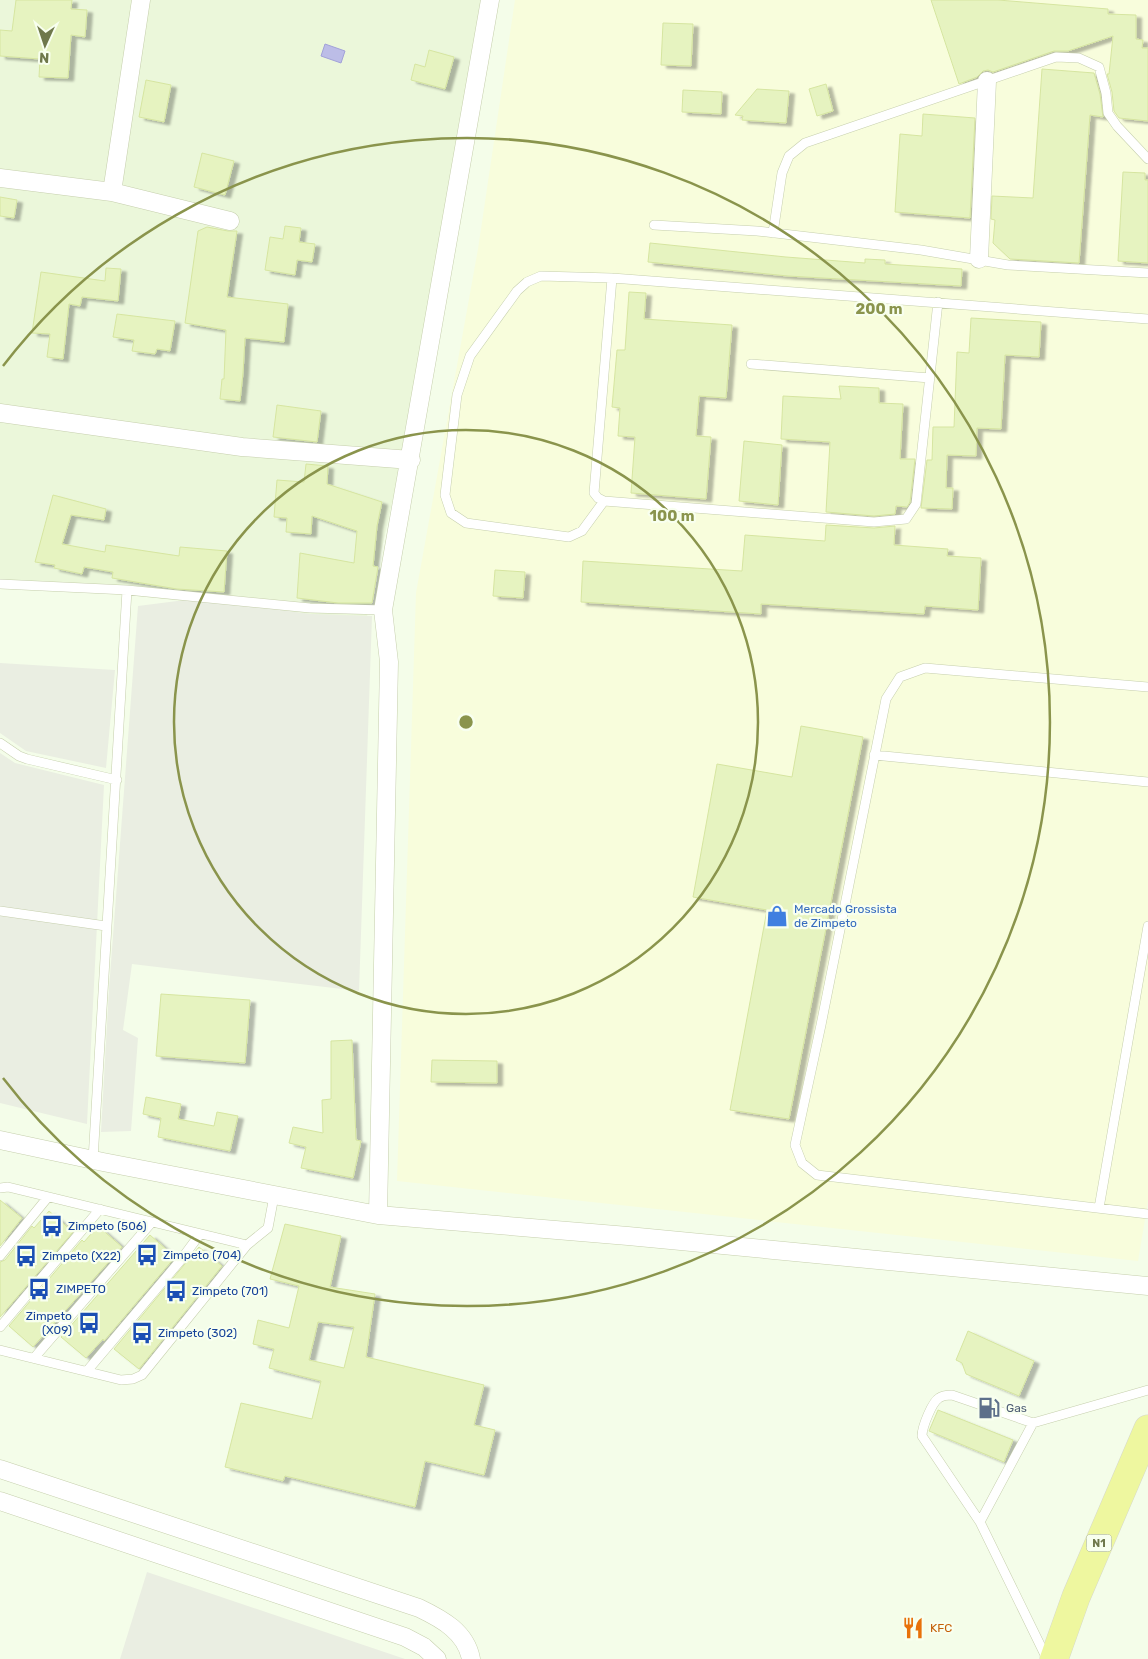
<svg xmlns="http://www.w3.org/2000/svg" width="1148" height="1659" font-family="Rubik,sans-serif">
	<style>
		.residential { fill: #ebf7da }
		.commercial { fill: #f8fddc }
		.industrial { fill: #eaeee2 }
		.water { fill: #bcbde7; stroke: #a2a2d9 }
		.building { fill: #e6f3c0; stroke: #d6e5a0; fill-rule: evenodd; filter: url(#shadow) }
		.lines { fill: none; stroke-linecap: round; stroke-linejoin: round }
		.lane-casing { stroke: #c6cfad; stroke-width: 10 }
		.street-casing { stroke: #c6cfad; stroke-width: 19 }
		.highway-casing { stroke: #d7d9cd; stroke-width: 29 }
		.lane { stroke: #fff; stroke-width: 9 }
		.street { stroke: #fff; stroke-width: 18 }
		.highway { stroke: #eef79f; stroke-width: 28 }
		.ring { fill: none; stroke: #8a944c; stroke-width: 2.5 }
		.labels { text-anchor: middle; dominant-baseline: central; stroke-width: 4.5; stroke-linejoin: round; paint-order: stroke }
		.shield { fill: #f8ffef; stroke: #98a07c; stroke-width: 1 }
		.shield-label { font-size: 11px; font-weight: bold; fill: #6f784b }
		.shop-label { font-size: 12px; fill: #366cbe; stroke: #f8ffef; text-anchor: start }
		.transit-label { font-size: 12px; fill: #164399; stroke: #f8ffef; text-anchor: start }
		.service-label { font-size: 12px; fill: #4e5e75; stroke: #f8ffef; text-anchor: start }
		.food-label { font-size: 12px; fill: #c56008; stroke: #f8ffef; text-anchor: start }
		.centre { fill: #8a944c; stroke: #f8ffef; stroke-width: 2.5 }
		.ring-label { font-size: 15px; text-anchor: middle; font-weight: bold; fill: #8a944c; stroke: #f8ffef; stroke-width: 4.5; stroke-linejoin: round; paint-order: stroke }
	</style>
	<defs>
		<filter id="shadow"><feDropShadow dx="5.5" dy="3" stdDeviation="1" flood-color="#0004"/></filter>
	</defs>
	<rect width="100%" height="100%" fill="#f4fde9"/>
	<path class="residential" d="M 0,0 L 485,0 L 429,334 L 366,621 L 0,581 Z"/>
	<path class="commercial" d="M 515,0 L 1148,0 L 1148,1201 L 1138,1261 L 397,1181 L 416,593 L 478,249 Z"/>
	<path class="industrial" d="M 185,600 L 230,603 L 309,614 L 372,616 L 359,991 L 132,964 L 123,1030 L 138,1038 L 131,1131 L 101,1132 L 109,989 L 138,606 Z
		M 0,663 L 115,670 L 106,768 L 26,751 L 0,733 Z
		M 0,753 L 15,763 L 104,785 L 87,1124 L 0,1103 Z
		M 147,1572 L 405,1659 L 120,1659 Z"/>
	<path class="water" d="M 325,44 L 345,51 L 341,63 L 321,56 Z"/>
	<path class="building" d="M 16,0 L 72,0 L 71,9 L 87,10 L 85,37 L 71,35 L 68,78 L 39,77 L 40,59 L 0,56 L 0,30 L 12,31 Z
		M 931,0 L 998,0 L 1108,9 L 1108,14 L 1136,15 L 1136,39 L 1143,40 L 1142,48 L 1148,48 L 1148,121 L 1119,118 L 1114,111 L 1112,92 L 1107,74 L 1109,74 L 1113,36 L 1068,51 L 1054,51 L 993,72 L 988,70 L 983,71 L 977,77 L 959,84 Z
		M 663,23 L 693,24 L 691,66 L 661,65 Z
		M 429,50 L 454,57 L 445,89 L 411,80 L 415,64 L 425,67 Z
		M 1042,69 L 1094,73 L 1100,94 L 1103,117 L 1090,115 L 1079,263 L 1010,259 L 993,243 L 995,220 L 991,219 L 992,196 L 1033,198 Z
		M 146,80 L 171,85 L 164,122 L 139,117 Z
		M 826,84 L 833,111 L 817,116 L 809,89 Z
		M 757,89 L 789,91 L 786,123 L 742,120 L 743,116 L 735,115 Z
		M 683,90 L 722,92 L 721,114 L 682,112 Z
		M 923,114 L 975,118 L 970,218 L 895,212 L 900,134 L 922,136 Z
		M 202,153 L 234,161 L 225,195 L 194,187 Z
		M 1123,172 L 1145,173 L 1145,180 L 1148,180 L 1148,263 L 1118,261 Z
		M 0,197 L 17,200 L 14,218 L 0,216 Z
		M 285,226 L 301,228 L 299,242 L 315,244 L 312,262 L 297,260 L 295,275 L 265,270 L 270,237 L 283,239 Z
		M 207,227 L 228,231 L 237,231 L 227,297 L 288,304 L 284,342 L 245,338 L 243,373 L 240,401 L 220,399 L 222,379 L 224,379 L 226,330 L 185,323 L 198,231 Z
		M 650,243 L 786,257 L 865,263 L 865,259 L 885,260 L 885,264 L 962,269 L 961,286 L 788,276 L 648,262 Z
		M 106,268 L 121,269 L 118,301 L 82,297 L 80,306 L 69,304 L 63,359 L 47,357 L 50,334 L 32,333 L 41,272 L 105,281 Z
		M 629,292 L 646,293 L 644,319 L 732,325 L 726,398 L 699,396 L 696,436 L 711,437 L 706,499 L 631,493 L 635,437 L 618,436 L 620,408 L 612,407 L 617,350 L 625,350 Z
		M 117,314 L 175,321 L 170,351 L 157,349 L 155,354 L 132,351 L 134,340 L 113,337 Z
		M 971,318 L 1041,322 L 1039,357 L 1005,355 L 1001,429 L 977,428 L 976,456 L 947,455 L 946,488 L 953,488 L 952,509 L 921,508 L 927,460 L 932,460 L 933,427 L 954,427 L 957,352 L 969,353 Z
		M 839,386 L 879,388 L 879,403 L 903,404 L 900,459 L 915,459 L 910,502 L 907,507 L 896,506 L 895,514 L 874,516 L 826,512 L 830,442 L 781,439 L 783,396 L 841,399 Z
		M 277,405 L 321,411 L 317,442 L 273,437 Z
		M 744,441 L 782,445 L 778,505 L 739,501 Z
		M 306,464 L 328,466 L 327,484 L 382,502 L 377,526 L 373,566 L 378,567 L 372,603 L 338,603 L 297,598 L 300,553 L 354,563 L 357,531 L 312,516 L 311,534 L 286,532 L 287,518 L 274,517 L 277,480 L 304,482 Z
		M 53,495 L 106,509 L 104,520 L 71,515 L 62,544 L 105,552 L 106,545 L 179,556 L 180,547 L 227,551 L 224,592 L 177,589 L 112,578 L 113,572 L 84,567 L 82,574 L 54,568 L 55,565 L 35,562 Z
		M 826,525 L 874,528 L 895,526 L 894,545 L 948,549 L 947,556 L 981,558 L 978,610 L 925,606 L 924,614 L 761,604 L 761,614 L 581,602 L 583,561 L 742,571 L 745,535 L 825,541 Z
		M 495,570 L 525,572 L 523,598 L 493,596 Z
		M 801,726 L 863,737 L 789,1119 L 730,1110 L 767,910 L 693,897 L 717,764 L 792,777 Z
		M 161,994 L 250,1000 L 245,1063 L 156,1056 Z
		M 352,1040 L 356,1140 L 361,1141 L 353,1178 L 301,1168 L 306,1147 L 289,1143 L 293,1127 L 323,1133 L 322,1100 L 331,1099 L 331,1041 Z
		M 432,1060 L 497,1061 L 497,1083 L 431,1082 Z
		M 146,1097 L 181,1104 L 178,1119 L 214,1126 L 217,1112 L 238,1116 L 230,1151 L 158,1137 L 161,1118 L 143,1114 Z
		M 0,1200 L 22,1218 L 0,1246 Z
		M 49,1211 L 73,1232 L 0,1317 L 0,1262 L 5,1260 L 32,1226 L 34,1228 Z
		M 285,1224 L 341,1236 L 330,1287 L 375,1294 L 366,1357 L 484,1385 L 474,1425 L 495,1430 L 484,1475 L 425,1461 L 415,1507 L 285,1476 L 283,1481 L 225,1467 L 241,1403 L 312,1419 L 321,1381 L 269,1368 L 274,1349 L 253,1344 L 258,1320 L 289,1328 L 299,1286 L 270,1279 ZM 318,1322 L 354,1327 L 344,1368 L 309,1360 Z
		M 98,1226 L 122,1247 L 33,1347 L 9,1326 L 82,1240 L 84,1242 Z
		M 150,1235 L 175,1257 L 104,1341 L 103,1339 L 86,1358 L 61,1337 Z
		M 199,1247 L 222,1266 L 139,1369 L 114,1349 Z
		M 968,1331 L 1034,1361 L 1019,1396 L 966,1374 L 962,1363 L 956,1360 Z
		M 938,1410 L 1013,1440 L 1004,1462 L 929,1431 Z"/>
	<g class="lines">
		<g class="lane-casing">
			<path id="lane" d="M 654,225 L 757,231 L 921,250 L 1008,265 L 1148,273
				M 773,233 L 782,173 L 789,156 L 805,143 L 1056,57 L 1079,58 L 1099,67 L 1106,93 L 1108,113 L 1117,126 L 1148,159
				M 612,278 L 594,493 L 598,498 L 604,501 L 874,522 L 906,519 L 916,504 L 938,302
				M 751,364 L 930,378
				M 604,501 L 582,531 L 569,537 L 466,523 L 451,513 L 445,495 L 457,395 L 470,356 L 517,291 L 527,282 L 541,276 L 612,278 L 1148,319
				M 0,584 L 127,590 L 310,608 L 383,610
				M 1148,687 L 925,668 L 900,677 L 886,699 L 821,1025 L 795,1145 L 802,1163 L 817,1175 L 1148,1214
				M 0,743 L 19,756 L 27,759 L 117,780
				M 874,755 L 1148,782
				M 0,911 L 106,926
				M 93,1160 C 103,970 117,780 127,590
				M 0,1188 L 8,1187 L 247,1245
				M 1099,1208 L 1148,926
				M 0,1256 L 48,1197
				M 0,1327 L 100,1209
				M 0,1350 L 121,1380 L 133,1379 L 142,1375 L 247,1245 L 268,1228 L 274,1196
				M 34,1358 L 152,1222
				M 87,1371 L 180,1261 L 200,1234
				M 980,1522 L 922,1436 C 922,1427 932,1402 939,1398 C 943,1395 947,1395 952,1395 L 1033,1423
				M 1047,1659 L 980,1522 L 1033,1423 L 1148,1390"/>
		</g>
		<g class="street-casing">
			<path id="street" d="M 0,178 L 112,192 L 230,221
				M 112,192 L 141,0
				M 979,259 L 987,81
				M 0,413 L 242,447 L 411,460
				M 0,1140 L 103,1162 L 378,1215 L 628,1236 L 1148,1286
				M 378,1215 L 389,662 L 383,610 L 490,0
				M 0,1469 L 419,1608 C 442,1619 466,1632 471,1659
				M 0,1501 L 405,1637 L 424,1647 L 437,1659"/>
		</g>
		<g class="highway-casing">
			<path id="highway" d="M 1054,1659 L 1076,1597 L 1148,1429"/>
		</g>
		<use href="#lane" class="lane"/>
		<use href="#street" class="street"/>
		<use href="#highway" class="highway"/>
	</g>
	<g class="ring">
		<circle cx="466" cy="722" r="292"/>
		<path d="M3 366A584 584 0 1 1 3 1078"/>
	</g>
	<defs>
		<g id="shop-bare" transform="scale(1.725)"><path d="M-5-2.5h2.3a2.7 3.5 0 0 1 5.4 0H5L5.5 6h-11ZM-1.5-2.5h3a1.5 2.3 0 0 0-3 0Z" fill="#3f7fe0" stroke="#f8ffef" stroke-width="2.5" paint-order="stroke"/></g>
		<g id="bus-bare" transform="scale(1.725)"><path d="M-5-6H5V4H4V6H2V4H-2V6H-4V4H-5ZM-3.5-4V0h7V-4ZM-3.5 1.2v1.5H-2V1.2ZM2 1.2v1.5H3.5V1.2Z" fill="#1a4fb4" stroke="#f8ffef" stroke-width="2.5" paint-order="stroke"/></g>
		<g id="fuel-bare" transform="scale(1.725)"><path d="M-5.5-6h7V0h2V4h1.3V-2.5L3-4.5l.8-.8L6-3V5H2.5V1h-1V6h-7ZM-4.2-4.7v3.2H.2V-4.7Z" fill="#5c6f8a" stroke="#f8ffef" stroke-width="2.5" paint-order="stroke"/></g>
		<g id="restaurant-bare" transform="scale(1.725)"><path d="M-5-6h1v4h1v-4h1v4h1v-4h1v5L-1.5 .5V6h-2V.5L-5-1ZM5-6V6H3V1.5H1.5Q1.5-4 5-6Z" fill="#e8710a" stroke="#f8ffef" stroke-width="2.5" paint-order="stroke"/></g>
	</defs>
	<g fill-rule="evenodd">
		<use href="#shop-bare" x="777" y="916"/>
		<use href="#bus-bare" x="52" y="1226"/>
		<use href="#bus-bare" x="147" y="1255"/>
		<use href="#bus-bare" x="26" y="1256"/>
		<use href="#bus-bare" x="39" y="1289"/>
		<use href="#bus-bare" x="176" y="1291"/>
		<use href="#bus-bare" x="89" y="1323"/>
		<use href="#bus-bare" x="142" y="1333"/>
		<use href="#fuel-bare" x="989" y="1408"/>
		<use href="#restaurant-bare" x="913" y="1628"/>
	</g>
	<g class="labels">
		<rect class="shield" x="1086.5" y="1534.5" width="25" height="17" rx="4"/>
		<g class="shield-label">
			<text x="1099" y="1543">N1</text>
		</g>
		<g class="shop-label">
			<text x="794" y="909">Mercado Grossista<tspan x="794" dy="14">de Zimpeto</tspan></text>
		</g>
		<g class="transit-label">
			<text x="68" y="1226">Zimpeto (506)</text>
			<text x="163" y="1255">Zimpeto (704)</text>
			<text x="42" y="1256">Zimpeto (X22)</text>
			<text x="56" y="1289">ZIMPETO</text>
			<text x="192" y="1291">Zimpeto (701)</text>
			<text x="72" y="1316" text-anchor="end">Zimpeto<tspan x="72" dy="14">(X09)</tspan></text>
			<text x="158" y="1333">Zimpeto (302)</text>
		</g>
		<g class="service-label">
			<text x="1006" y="1408">Gas</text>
		</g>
		<g class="food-label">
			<text x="930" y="1628">KFC</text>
		</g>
	</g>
	<circle cx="466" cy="722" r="8" class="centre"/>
	<g class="ring-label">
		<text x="879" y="314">200 m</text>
		<text x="672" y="521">100 m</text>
	</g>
	<g transform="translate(45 45) rotate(183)" stroke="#f8ffef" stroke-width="4" paint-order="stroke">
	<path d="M0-4L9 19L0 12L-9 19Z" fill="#6f784b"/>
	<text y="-8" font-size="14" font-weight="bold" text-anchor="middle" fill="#6f784b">N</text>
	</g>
</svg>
